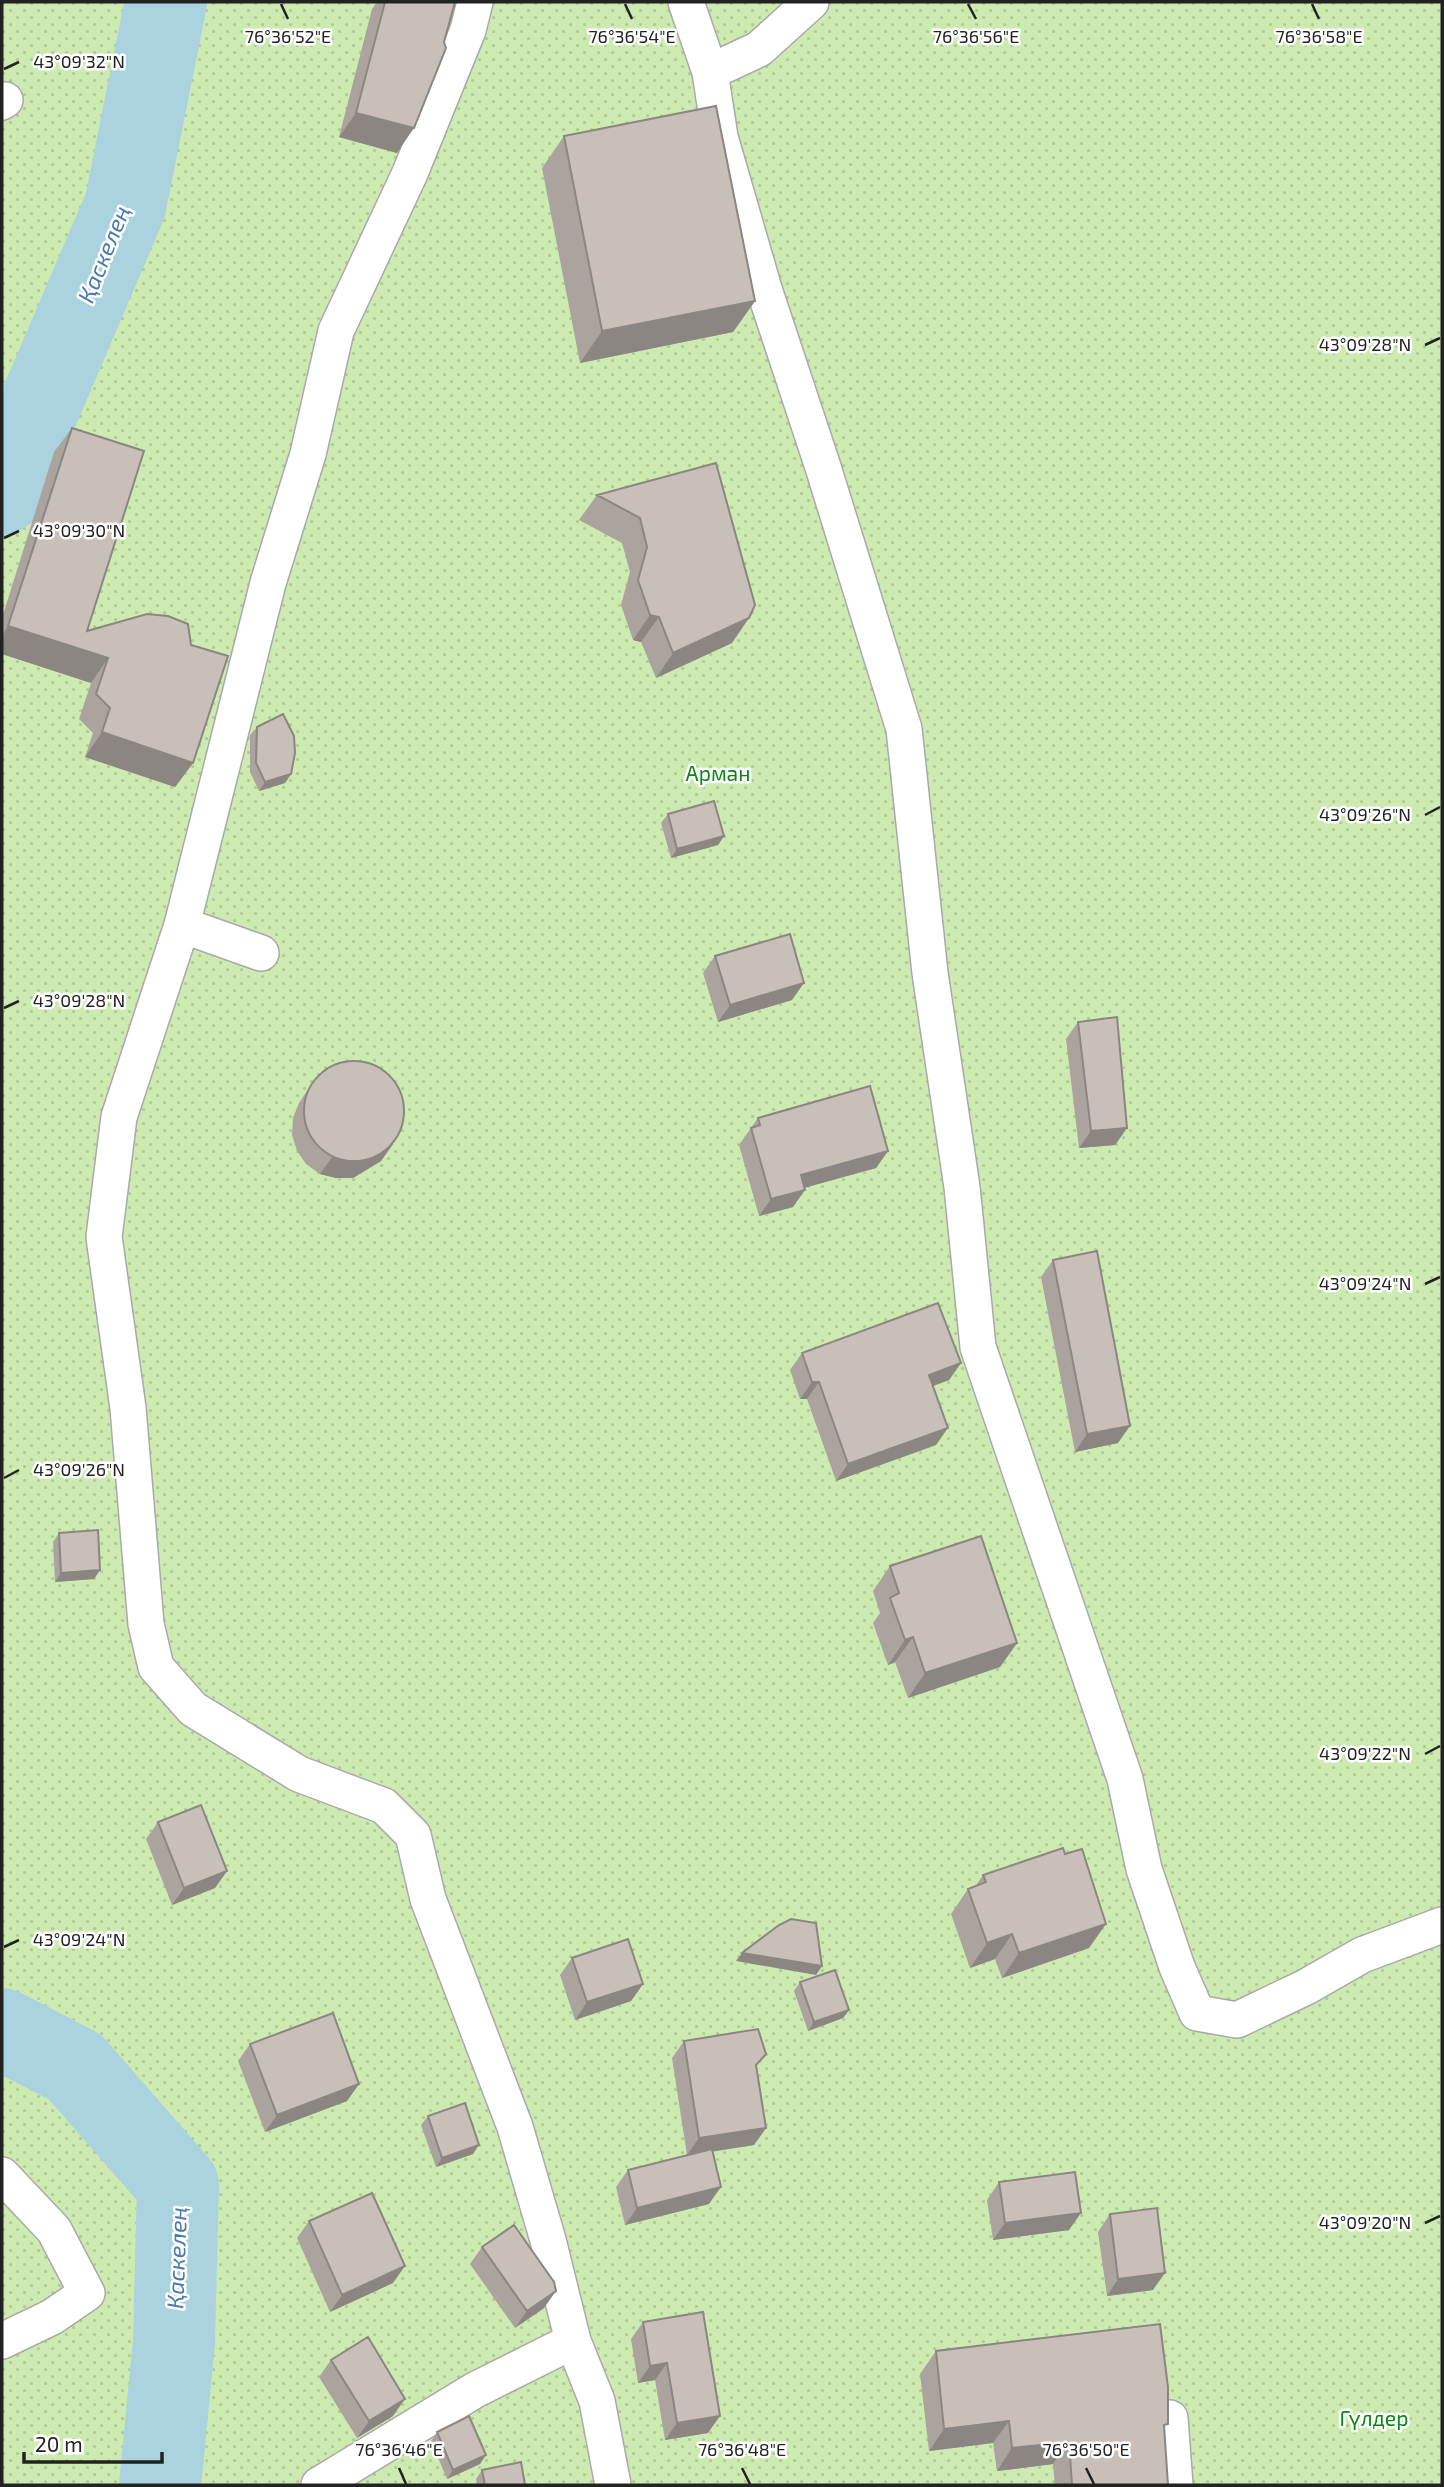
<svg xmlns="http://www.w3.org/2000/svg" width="1444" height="2487" font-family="'Exo 2',sans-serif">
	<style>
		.garden { fill: url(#garden-dots) }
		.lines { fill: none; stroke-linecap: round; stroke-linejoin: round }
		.river { stroke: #aad3df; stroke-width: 82 }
		.minor-casing { stroke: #a9a9a9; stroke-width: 38 }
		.minor { stroke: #fff; stroke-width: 35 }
		.wall { fill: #aba49e }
		.shaded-wall { fill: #8b8681 }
		.building { fill: #c7bfb8; stroke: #8b8681; stroke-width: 2 }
		.ticks { fill: none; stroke: #222; stroke-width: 2.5 }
		.labels { text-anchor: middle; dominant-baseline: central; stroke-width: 5; stroke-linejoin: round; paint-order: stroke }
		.park-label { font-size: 21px; fill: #0c8416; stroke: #fff }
		.water-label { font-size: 23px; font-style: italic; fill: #4a7aab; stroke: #fff }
		.ticks-label { font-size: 18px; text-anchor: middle; fill: #222; stroke: #fff; stroke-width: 5; stroke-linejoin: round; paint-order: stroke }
	</style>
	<defs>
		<pattern id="garden-dots" width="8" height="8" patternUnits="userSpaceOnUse" patternTransform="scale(1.75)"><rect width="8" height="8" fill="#cdebb0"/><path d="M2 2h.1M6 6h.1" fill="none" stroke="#b0c997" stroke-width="1.8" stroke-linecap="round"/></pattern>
	</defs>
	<rect width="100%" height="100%" fill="#f2efe9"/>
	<path class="garden" d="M 2,2 L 1442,2 L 1442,2485 L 2,2485 Z"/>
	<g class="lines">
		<path class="river" d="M 2,494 L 125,206 L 166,2
			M 2,2029 L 75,2067 L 178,2185 L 174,2342 L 160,2485"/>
		<g class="minor-casing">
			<path id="minor" d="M 686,2 L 710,72 L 720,137 L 764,289 L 823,467 L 904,729 L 930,973 L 962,1187 L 978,1347 L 1125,1779 L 1144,1869 L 1177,1967 L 1197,2013 L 1237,2020 L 1306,1987 L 1362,1955 L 1442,1925
				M 710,72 L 759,49 L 811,2
				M 2,102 L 5,100
				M 182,925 L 119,1117 L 104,1237 L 128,1408 L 146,1624 L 156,1667 L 193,1709 L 299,1774 L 384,1806 L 413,1835 L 428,1899 L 515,2127 L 548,2240 L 573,2341 L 597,2401 L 613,2485
				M 261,953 L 182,925 L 268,583 L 308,454 L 336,331 L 410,173 L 468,30 L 475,2
				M 2,2175 L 54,2230 L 87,2293 L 52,2317 L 2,2341
				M 1170,2418 L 1175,2485
				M 319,2485 L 475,2390 L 573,2341"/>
		</g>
		<use href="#minor" class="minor"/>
	</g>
	<path class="wall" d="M 377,2 L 455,2 L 397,153 L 339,137 L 372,9 Z
		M 564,136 L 755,301 L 733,332 L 580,363 L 542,168 Z
		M 72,428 L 87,631 L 193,763 L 175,787 L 85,757 L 93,733 L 79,719 L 91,683 L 2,654 L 2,618 L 54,452 Z
		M 716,463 L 732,643 L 656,678 L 641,642 L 633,640 L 621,605 L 630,572 L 622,543 L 579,520 L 597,495 Z
		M 257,727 L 291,774 L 285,783 L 259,791 L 250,772 L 250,735 Z
		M 668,814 L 724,836 L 718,845 L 671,858 L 661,823 Z
		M 715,956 L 792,1000 L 718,1022 L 703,973 Z
		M 1078,1022 L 1127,1128 L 1115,1145 L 1079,1148 L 1066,1039 Z
		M 311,1085 L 393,1144 L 381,1161 L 353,1178 L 336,1178 L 320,1174 L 306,1164 L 297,1151 L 292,1135 L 293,1118 L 299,1103 Z
		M 758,1118 L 888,1151 L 876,1168 L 804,1188 L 793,1207 L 759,1216 L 739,1145 Z
		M 1053,1260 L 1118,1443 L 1075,1452 L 1041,1277 Z
		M 802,1353 L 961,1363 L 949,1380 L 933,1386 L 936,1445 L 836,1481 L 807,1399 L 800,1399 L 790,1370 Z
		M 59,1533 L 94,1579 L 55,1582 L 53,1542 Z
		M 890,1566 L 1017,1643 L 1000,1667 L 908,1698 L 895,1662 L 888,1665 L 873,1623 L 880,1613 L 873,1591 Z
		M 158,1822 L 227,1871 L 215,1888 L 172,1905 L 146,1839 Z
		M 983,1875 L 1089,1948 L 1002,1978 L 995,1959 L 970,1968 L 951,1914 L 968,1889 L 975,1887 Z
		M 572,1958 L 643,1984 L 631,2001 L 575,2020 L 560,1975 Z
		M 800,1982 L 849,2010 L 843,2018 L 808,2031 L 794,1991 Z
		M 684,2041 L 756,2068 L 766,2128 L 754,2145 L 712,2152 L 709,2204 L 625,2225 L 616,2187 L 628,2170 L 687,2155 L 672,2058 Z
		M 250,2044 L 359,2084 L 347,2101 L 265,2132 L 238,2061 Z
		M 428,2116 L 473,2154 L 436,2167 L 421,2125 Z
		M 999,2182 L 1069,2230 L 993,2240 L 987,2200 Z
		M 1110,2214 L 1153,2290 L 1107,2296 L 1098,2232 Z
		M 309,2221 L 393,2283 L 330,2312 L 297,2238 Z
		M 482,2247 L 544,2308 L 515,2328 L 470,2264 Z
		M 643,2322 L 708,2433 L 665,2440 L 655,2380 L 638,2383 L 631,2339 Z
		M 936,2351 L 1164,2429 L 1168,2485 L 1055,2485 L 1053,2464 L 997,2471 L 993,2443 L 929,2451 L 920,2374 Z
		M 331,2360 L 393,2416 L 357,2438 L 319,2377 Z
		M 437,2432 L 480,2464 L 447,2479 L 431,2441 Z
		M 482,2470 L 525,2485 L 477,2485 L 476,2479 Z"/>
	<path class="shaded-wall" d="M 356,113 L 414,128 L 397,153 L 339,137 Z
		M 755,301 L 733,332 L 580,363 L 602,331 Z
		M 650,615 L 659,617 L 641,642 L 633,640 Z
		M 749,618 L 732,643 L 656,678 L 673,653 Z
		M 8,626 L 108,658 L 91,683 L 2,654 L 2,636 Z
		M 102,732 L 193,763 L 175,787 L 85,757 Z
		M 291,774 L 285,783 L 259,791 L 265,782 Z
		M 724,836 L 718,845 L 671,858 L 677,849 Z
		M 804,983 L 792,1000 L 718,1022 L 730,1005 Z
		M 1127,1128 L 1115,1145 L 1079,1148 L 1091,1131 Z
		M 393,1144 L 381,1161 L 353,1178 L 336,1178 L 320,1174 L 332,1157 Z
		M 888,1151 L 876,1168 L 789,1192 L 801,1175 Z
		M 805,1190 L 793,1207 L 759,1216 L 771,1199 Z
		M 961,1363 L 949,1380 L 917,1392 L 929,1375 Z
		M 812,1382 L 819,1382 L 807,1399 L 800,1399 Z
		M 1130,1426 L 1118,1443 L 1075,1452 L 1087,1434 Z
		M 948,1428 L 936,1445 L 836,1481 L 848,1464 Z
		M 100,1570 L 94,1579 L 55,1582 L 61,1573 Z
		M 913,1637 L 895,1662 L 888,1665 L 905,1640 Z
		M 1017,1643 L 1000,1667 L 908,1698 L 925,1673 Z
		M 227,1871 L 215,1888 L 172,1905 L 184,1888 Z
		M 1106,1924 L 1089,1948 L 1002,1978 L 1019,1953 Z
		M 1012,1934 L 995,1959 L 970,1968 L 987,1943 Z
		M 742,1953 L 822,1966 L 816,1975 L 736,1961 Z
		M 643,1984 L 631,2001 L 575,2020 L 587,2002 Z
		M 849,2010 L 843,2018 L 808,2031 L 814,2022 Z
		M 359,2084 L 347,2101 L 265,2132 L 277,2115 Z
		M 766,2128 L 754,2145 L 687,2155 L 699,2138 Z
		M 479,2145 L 473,2154 L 436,2167 L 442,2158 Z
		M 721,2187 L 709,2204 L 625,2225 L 637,2208 Z
		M 1081,2213 L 1069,2230 L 993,2240 L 1005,2223 Z
		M 405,2266 L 393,2283 L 330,2312 L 342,2295 Z
		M 1165,2273 L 1153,2290 L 1107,2296 L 1118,2279 Z
		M 556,2291 L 544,2308 L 515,2328 L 527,2311 Z
		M 667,2363 L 655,2380 L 638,2383 L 650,2366 Z
		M 405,2399 L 393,2416 L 357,2438 L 369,2421 Z
		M 720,2416 L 708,2433 L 665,2440 L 677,2423 Z
		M 1009,2421 L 993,2443 L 929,2451 L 944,2429 Z
		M 1069,2442 L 1053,2464 L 997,2471 L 1012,2448 Z
		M 486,2455 L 480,2464 L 447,2479 L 453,2470 Z"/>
	<path class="building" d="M 385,2 L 455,2 L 444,42 L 446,48 L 414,128 L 356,113 Z
		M 716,106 L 755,301 L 602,331 L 564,136 Z
		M 72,428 L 144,451 L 87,631 L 147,614 L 168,616 L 188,624 L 191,645 L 228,656 L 193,763 L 102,732 L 110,708 L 96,694 L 108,658 L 8,626 Z
		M 716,463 L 755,605 L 749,618 L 673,653 L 659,617 L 650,615 L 638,580 L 647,547 L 640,518 L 597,495 Z
		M 283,714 L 294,736 L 295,753 L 291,774 L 265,782 L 256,763 L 257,727 Z
		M 714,801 L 724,836 L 677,849 L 668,814 Z
		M 790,934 L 804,983 L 730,1005 L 715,956 Z
		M 1117,1017 L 1127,1128 L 1091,1131 L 1078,1022 Z
		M304 1111a50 50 0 1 1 100 0a50 50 0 1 1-100 0Z
		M 870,1086 L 888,1151 L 801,1175 L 805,1190 L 771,1199 L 751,1128 L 760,1125 L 758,1118 Z
		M 1097,1251 L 1130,1426 L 1087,1434 L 1053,1260 Z
		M 938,1303 L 961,1363 L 929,1375 L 948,1428 L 848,1464 L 819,1382 L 812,1382 L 802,1353 Z
		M 98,1530 L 100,1570 L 61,1573 L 59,1533 Z
		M 981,1536 L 1017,1643 L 925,1673 L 913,1637 L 905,1640 L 890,1598 L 899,1593 L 890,1566 Z
		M 201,1805 L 227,1871 L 184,1888 L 158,1822 Z
		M 1063,1848 L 1065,1854 L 1082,1849 L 1106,1924 L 1019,1953 L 1012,1934 L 987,1943 L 968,1889 L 986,1882 L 983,1875 Z
		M 791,1919 L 816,1923 L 822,1966 L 742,1953 L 779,1925 Z
		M 628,1939 L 643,1984 L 587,2002 L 572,1958 Z
		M 835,1970 L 849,2010 L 814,2022 L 800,1982 Z
		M 333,2013 L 359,2084 L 277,2115 L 250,2044 Z
		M 758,2029 L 766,2054 L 756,2065 L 766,2128 L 699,2138 L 684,2041 Z
		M 465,2103 L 479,2145 L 442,2158 L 428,2116 Z
		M 712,2149 L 721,2187 L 637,2208 L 628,2170 Z
		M 1075,2172 L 1081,2213 L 1005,2223 L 999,2182 Z
		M 372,2193 L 405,2266 L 342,2295 L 309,2221 Z
		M 1157,2208 L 1165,2273 L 1118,2279 L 1110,2214 Z
		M 514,2225 L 554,2282 L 556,2291 L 527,2311 L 482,2247 Z
		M 703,2312 L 720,2416 L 677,2423 L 667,2363 L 650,2366 L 643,2322 Z
		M 1160,2324 L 1168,2387 L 1168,2424 L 1164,2425 L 1168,2485 L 1072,2485 L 1069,2442 L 1012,2448 L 1009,2421 L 944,2429 L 936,2351 Z
		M 368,2337 L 405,2399 L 369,2421 L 331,2360 Z
		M 469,2416 L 486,2455 L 453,2470 L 437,2432 Z
		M 521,2462 L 525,2485 L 485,2485 L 482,2470 Z"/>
	<path class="ticks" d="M 281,4 L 288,19M 625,4 L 632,19M 968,4 L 976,19M 1312,4 L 1319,19M 4,69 L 19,62M 1425,345 L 1440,338M 4,538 L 19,531M 1425,815 L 1440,807M 4,1008 L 19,1001M 1425,1284 L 1440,1277M 4,1478 L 19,1470M 1425,1754 L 1440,1746M 4,1947 L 19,1940M 1425,2223 L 1440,2216M 399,2468 L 406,2484M 742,2468 L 750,2484M 1086,2468 L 1094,2484"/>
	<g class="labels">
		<g class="park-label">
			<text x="718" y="772">Арман</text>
			<text x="1374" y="2417">Гүлдер</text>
		</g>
		<g class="water-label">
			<text transform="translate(103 254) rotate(-68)">Қаскелең</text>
			<text transform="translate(176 2258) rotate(-88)">Қаскелең</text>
		</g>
	</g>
	<g class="ticks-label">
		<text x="288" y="43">76°36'52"E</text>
		<text x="632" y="43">76°36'54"E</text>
		<text x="976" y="43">76°36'56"E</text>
		<text x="1319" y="43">76°36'58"E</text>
		<text x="79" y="68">43°09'32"N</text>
		<text x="1365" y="351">43°09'28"N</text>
		<text x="79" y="537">43°09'30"N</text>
		<text x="1365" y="821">43°09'26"N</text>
		<text x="79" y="1007">43°09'28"N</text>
		<text x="1365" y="1290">43°09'24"N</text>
		<text x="79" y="1476">43°09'26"N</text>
		<text x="1365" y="1760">43°09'22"N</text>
		<text x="79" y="1946">43°09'24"N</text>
		<text x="1365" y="2229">43°09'20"N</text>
		<text x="399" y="2456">76°36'46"E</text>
		<text x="742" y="2456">76°36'48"E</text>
		<text x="1086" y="2456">76°36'50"E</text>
	</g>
	<rect width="1444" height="2487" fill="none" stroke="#222222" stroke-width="7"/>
	<path d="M24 2452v10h138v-10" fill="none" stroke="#222222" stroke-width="3.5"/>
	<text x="35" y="2452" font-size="21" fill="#222222" stroke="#ffffff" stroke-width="5" paint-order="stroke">20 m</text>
</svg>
